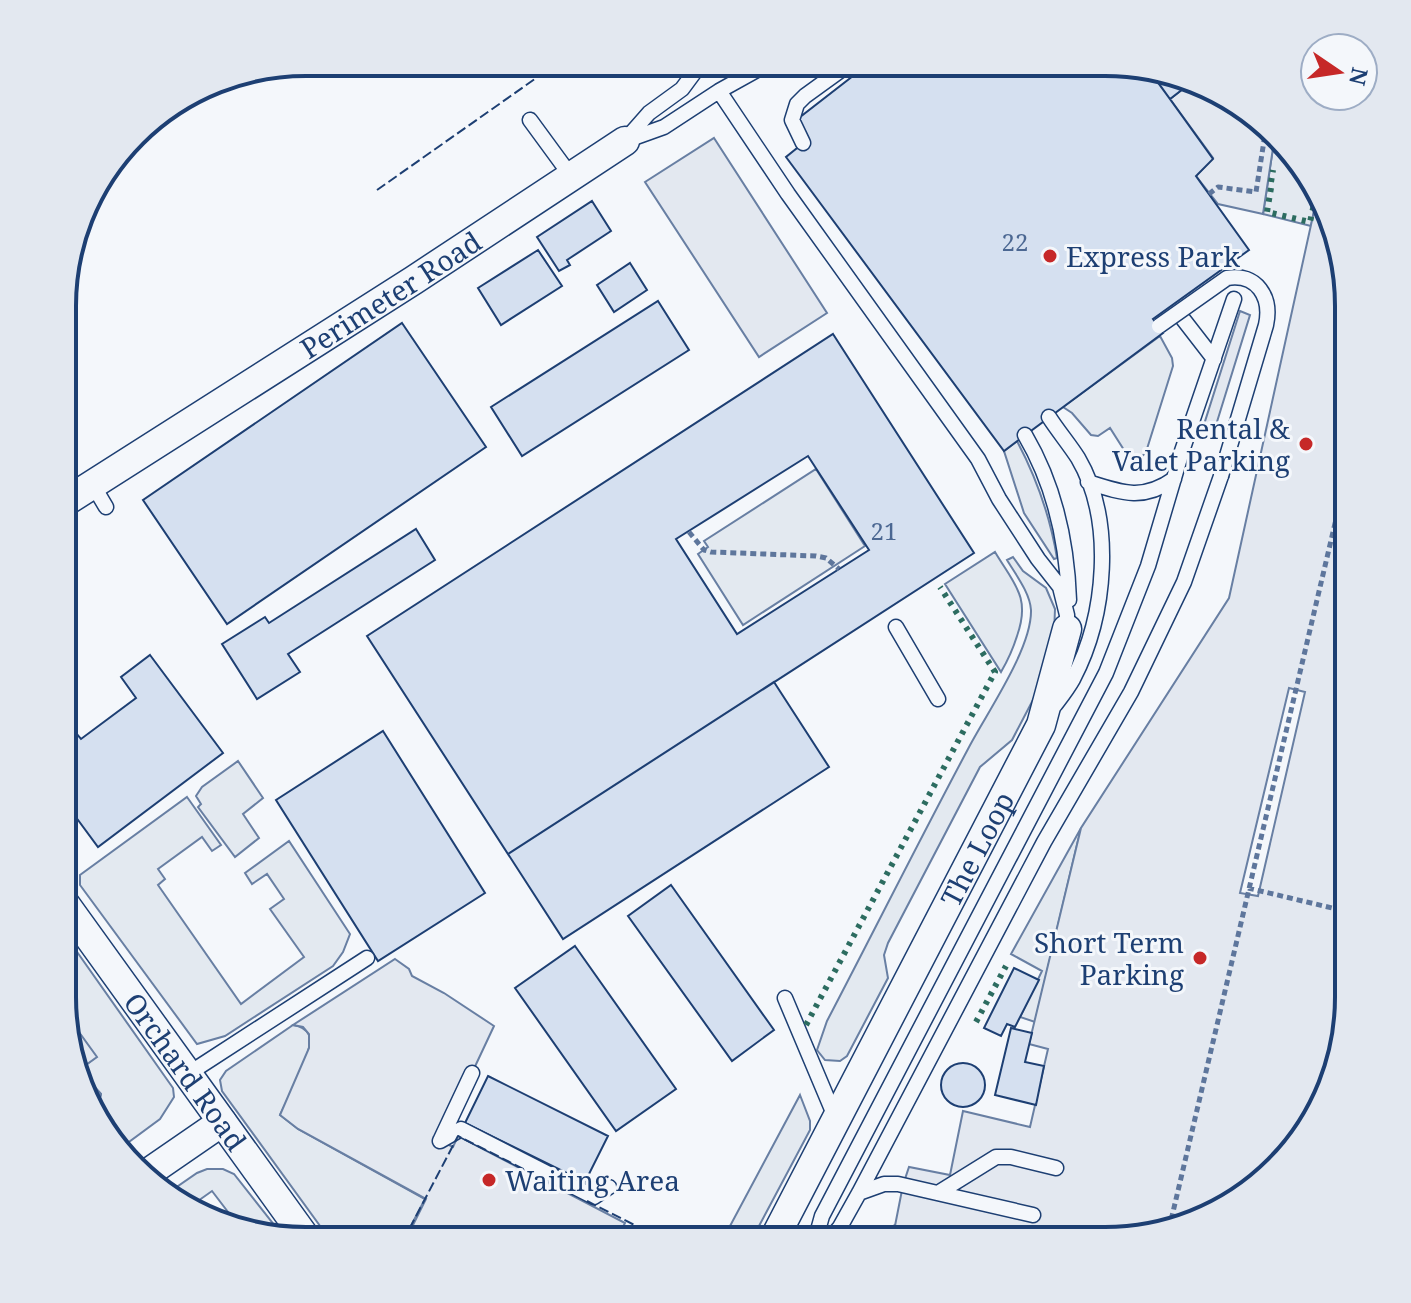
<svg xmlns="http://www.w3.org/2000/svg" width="1411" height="1303" font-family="'Noto Serif',serif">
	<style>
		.green { fill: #e3e9f0; stroke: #687fa3; stroke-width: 2 }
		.parking { fill: #e3e8f0; stroke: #687fa3; stroke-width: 2; fill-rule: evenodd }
		.building { fill: #d5e0f0; stroke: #1d3f73; stroke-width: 2; fill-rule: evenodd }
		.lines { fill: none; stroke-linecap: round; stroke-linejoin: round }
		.service-casing { stroke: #1d3f73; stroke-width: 17 }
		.minor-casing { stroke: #1d3f73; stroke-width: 31 }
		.path { stroke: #5e769c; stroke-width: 5; stroke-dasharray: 6 4; stroke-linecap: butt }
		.service { stroke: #f4f7fb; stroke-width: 14 }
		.minor { stroke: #f4f7fb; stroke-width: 28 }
		.service-bridge-casing { stroke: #1d3f73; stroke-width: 17; stroke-linecap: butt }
		.service-bridge { stroke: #f4f7fb; stroke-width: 14 }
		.hedge { stroke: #2c6c60; stroke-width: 6; stroke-dasharray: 4 6; stroke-linecap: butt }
		.fence { stroke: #1d3f73; stroke-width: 2; stroke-dasharray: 10 4; stroke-linecap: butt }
		.poi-dot { fill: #c62828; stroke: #f4f7fb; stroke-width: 3 }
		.labels { text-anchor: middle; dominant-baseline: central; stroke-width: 6; stroke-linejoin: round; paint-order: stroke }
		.number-label { font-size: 24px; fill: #4b6792 }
		.poi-label { font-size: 28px; fill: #1d3f73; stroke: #f4f7fb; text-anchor: start }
		.street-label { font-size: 28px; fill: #1d3f73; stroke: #f4f7fb }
		.rim { fill: none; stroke: #1d3f73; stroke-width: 4 }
	</style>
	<rect width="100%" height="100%" fill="#f4f7fb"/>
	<path class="green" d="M 1275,135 L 1289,146 L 1318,193 L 1311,226 L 1263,214 Z
		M 1160,336 L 1172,358 L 1173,366 L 1146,452 L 1139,460 L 1131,461 L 1110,428 L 1098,436 L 1091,435 L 1072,413 L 1063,407 Z
		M 1017,441 C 1037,479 1050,515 1057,558 L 1054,559 L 1024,513 L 1004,451 Z
		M 816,469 L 865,546 L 743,625 L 698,554 L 708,547 L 704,541 Z
		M 995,552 C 1014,584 1031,597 1017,636 C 1013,649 1008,660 1001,672 L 945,584 Z
		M 1013,557 L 1023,571 L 1046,588 L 1055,609 L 1054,634 L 1035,696 L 1012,740 L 980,767 L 888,943 L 884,955 L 888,978 L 847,1056 L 840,1061 L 825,1060 L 817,1050 L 827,1021 C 874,931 920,839 968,749 C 986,714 1032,649 1031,610 C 1030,593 1016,575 1007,560 Z
		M 238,761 L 263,798 L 243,814 L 259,838 L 235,857 L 198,807 L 201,804 L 196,796 L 202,787 Z
		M 187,797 L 221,845 L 212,851 L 202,837 L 158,869 L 165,879 L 158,885 L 241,1004 L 304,957 L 270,909 L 284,899 L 267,874 L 252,884 L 245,873 L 289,841 L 350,934 L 343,952 L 333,966 L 225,1036 L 197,1044 L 80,885 L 80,875 Z
		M 1081,828 L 1035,1022 L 1020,1017 L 1042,971 L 1011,954 Z
		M 63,932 L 173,1088 L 174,1097 L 160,1119 L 118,1150 L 105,1129 L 113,1121 L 98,1105 L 101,1094 L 79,1070 L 96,1057 L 63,1010 Z
		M 293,1025 C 299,1026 306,1028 309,1035 C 315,1050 287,1099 280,1115 L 298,1129 L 425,1199 L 403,1241 L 331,1241 L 222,1091 L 220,1080 L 226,1071 Z
		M 800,1095 L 810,1121 L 810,1130 L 751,1241 L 722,1241 Z
		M 207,1169 L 223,1169 L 234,1174 L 282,1235 L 238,1225 L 212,1191 L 188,1208 L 168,1193 L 197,1173 Z
		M 895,1225 L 892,1241 L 867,1241 Z"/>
	<path class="parking" d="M 1192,82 L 1213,87 L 1275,135 L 1263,214 L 1218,204 L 1196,176 L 1213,158 L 1170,99 Z
		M 714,138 L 827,313 L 759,357 L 645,182 Z
		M 1318,193 L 1331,213 L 1348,290 L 1349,997 L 1324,1104 L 1265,1181 L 1198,1223 L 1120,1240 L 892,1241 L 903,1185 L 909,1167 L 950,1175 L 963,1111 L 1030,1127 L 1048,1049 L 1029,1044 L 1081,828 L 1229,598 ZM 1289,688 L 1305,692 L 1258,896 L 1240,893 Z
		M 1240,311 L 1250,315 L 1212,438 L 1201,434 Z
		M 395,959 L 409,969 L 412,976 L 444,993 L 494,1026 L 440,1141 L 453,1147 L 458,1136 L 625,1223 L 616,1241 L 405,1241 L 426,1199 L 298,1129 L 280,1115 L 309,1048 L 309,1034 L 303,1027 L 293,1025 Z
		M 63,1010 L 97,1057 L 79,1070 L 101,1094 L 98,1105 L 113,1121 L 105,1129 L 80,1090 Z"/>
	<path class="building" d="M 871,62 L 1121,63 L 1149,70 L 1213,159 L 1196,176 L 1249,250 L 1153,319 L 1163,333 L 1004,451 L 786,157 L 807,140 L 795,121 Z
		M 1164,74 L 1192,82 L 1170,99 L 1156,80 Z
		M 592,201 L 611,231 L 567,260 L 570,265 L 559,271 L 537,237 Z
		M 538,250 L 562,286 L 501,325 L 478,288 Z
		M 630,263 L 647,290 L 614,312 L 597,285 Z
		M 658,301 L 689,350 L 522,456 L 491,407 Z
		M 402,323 L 486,447 L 227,624 L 143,500 Z
		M 833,334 L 974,553 L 508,854 L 367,636 ZM 808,456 L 869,550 L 737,634 L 676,539 Z
		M 416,529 L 435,560 L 288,654 L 300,672 L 257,699 L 222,644 L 265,617 L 269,623 Z
		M 150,655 L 223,753 L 98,847 L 64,801 L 64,719 L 81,739 L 136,698 L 121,677 Z
		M 774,682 L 829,767 L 563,939 L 508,854 Z
		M 383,731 L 485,893 L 378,961 L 276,800 Z
		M 671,885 L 774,1030 L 732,1061 L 628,916 Z
		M 575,946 L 676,1089 L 616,1131 L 515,988 Z
		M 1014,968 L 1039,980 L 1015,1027 L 1007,1024 L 1001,1036 L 984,1028 Z
		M 1011,1028 L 1032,1033 L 1025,1062 L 1044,1066 L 1036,1105 L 995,1095 Z
		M941 1085a22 22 0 1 1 44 0a22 22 0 1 1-44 0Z
		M 488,1076 L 608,1136 L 585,1182 L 465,1123 Z"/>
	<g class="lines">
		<g class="service-casing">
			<path id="service" d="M 719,91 L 788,194 L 978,459 L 999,499 L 1038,559 L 1060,587 L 1067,615 L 1067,629
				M 530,120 L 571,176
				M 627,138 L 649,113 L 682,89 L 702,62
				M 625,141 L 664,127 L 719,91 L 771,62
				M 803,143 L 792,120 L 797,104 L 805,96 L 852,62
				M 1183,319 L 1214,359
				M 1049,417 C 1058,431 1069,444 1078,458 C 1115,521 1106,616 1073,679 C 1068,688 1061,697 1055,705
				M 1025,435 C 1055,486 1067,542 1069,600
				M 1088,482 C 1122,493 1143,501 1174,479
				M 93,485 L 106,507
				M 896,627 L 938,699
				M 785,998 L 836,1119
				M 188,1074 L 367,958
				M 440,1141 L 461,1129 L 594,1197 L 609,1187
				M 440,1141 L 472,1073
				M 859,1193 L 884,1184 L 898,1184 L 1033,1215
				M 938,1193 L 996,1157 L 1011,1157 L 1056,1168
				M 815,1241 L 822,1216 L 1106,673 L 1148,566 L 1182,451 L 1234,299
				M 828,1241 L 840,1227 L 859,1193 L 1044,842 L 1131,692 L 1184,582 L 1221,476"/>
		</g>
		<g class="minor-casing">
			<g id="minor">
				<path id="s1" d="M 65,502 L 414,280 L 625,141"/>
				<path id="s2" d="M 63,901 L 308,1241"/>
				<path d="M 145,1175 L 222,1122"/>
				<path id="s3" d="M 773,1241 L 1041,725 L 1067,629"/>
			</g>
		</g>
		<path class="path" d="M 1209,194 L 1218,187 L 1256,192 L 1266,128
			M 689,532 L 704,550 L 711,552 L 816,556 L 826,558 L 839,569
			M 1248,888 L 1349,912
			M 1169,1229 L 1349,464"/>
		<use href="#service" class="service"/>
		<use href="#minor" class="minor"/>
		<g class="service-bridge-casing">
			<path id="service-bridge" d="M 1159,326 L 1227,278 C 1257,273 1272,297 1266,325 L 1221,476"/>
		</g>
		<use href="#service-bridge" class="service-bridge"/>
		<path class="hedge" d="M 1271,182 L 1273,170
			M 1271,188 L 1267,212 L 1310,222 L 1317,191
			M 976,1022 L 1006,966
			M 806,1025 L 995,672 L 940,587"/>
		<path class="fence" d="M 377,190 L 559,62
			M 587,1201 L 666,1241
			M 403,1241 L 458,1136 L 573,1194"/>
	</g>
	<g class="poi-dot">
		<circle cx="1050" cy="256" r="8"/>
		<circle cx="1306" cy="444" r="8"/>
		<circle cx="1200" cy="958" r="8"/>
		<circle cx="489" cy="1180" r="8"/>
	</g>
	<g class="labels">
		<g class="number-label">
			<text x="1015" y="241">22</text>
			<text x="884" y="530">21</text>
		</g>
		<g class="poi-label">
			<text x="1066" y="256">Express Park</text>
			<text x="1290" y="428" text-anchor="end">Rental &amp;<tspan x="1290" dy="32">Valet Parking</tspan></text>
			<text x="1184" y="942" text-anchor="end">Short Term<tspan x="1184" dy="32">Parking</tspan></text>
			<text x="505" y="1180">Waiting Area</text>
		</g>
		<g class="street-label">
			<text stroke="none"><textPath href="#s1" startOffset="386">Perimeter Road</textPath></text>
			<text stroke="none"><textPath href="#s3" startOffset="442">The Loop</textPath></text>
			<text stroke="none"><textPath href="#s2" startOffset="210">Orchard Road</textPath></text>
		</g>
	</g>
	<path d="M0 0H1411V1303H0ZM306 76H1105A230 230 0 0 1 1335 306V997A230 230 0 0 1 1105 1227H306A230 230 0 0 1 76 997V306A230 230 0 0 1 306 76Z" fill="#e3e8f0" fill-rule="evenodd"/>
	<path class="rim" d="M306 76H1105A230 230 0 0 1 1335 306V997A230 230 0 0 1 1105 1227H306A230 230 0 0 1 76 997V306A230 230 0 0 1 306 76Z"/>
	<g transform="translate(1339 72) rotate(103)"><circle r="38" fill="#f4f7fb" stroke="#9eadc5" stroke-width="2"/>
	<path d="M0-6L14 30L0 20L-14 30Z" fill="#c62828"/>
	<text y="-12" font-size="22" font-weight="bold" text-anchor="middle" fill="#1d3f73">N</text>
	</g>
</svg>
